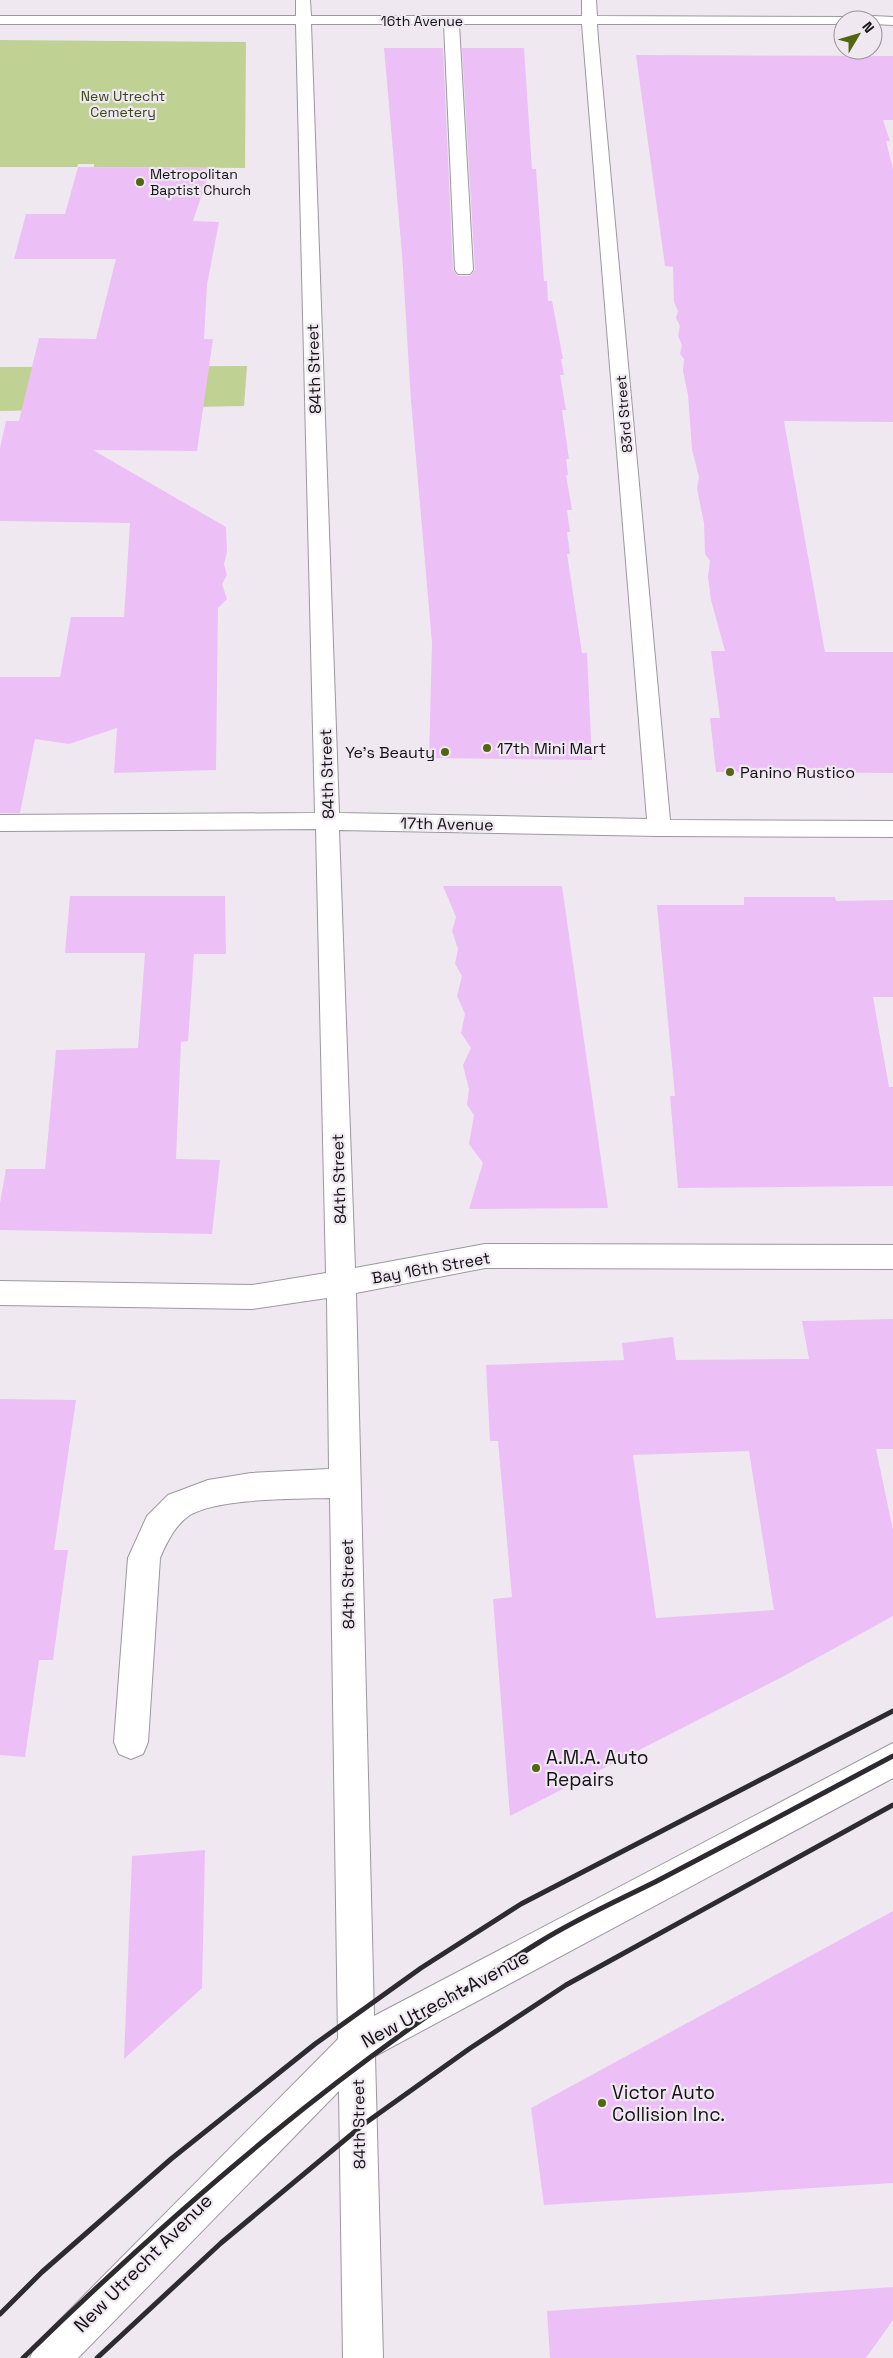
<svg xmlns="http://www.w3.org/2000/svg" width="893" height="2358" font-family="'Space Grotesk',sans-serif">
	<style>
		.green { fill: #bfd293 }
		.building { fill: #ecc0f6; fill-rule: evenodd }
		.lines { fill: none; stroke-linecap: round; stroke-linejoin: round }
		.minor-casing { stroke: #9d979f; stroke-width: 2 }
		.minor { fill: #fff; fill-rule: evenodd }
		.rail { stroke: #2d2b2f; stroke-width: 5 }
		.poi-dot { fill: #526510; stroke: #efe8f1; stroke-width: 2 }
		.labels { text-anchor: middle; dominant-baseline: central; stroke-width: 4.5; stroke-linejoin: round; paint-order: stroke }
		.far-street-label { font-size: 14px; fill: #121013; stroke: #efe8f1 }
		.far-park-label { font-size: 14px; fill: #394516; stroke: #efe8f1 }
		.far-poi-label { font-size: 14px; fill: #121013; stroke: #efe8f1; text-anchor: start }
		.street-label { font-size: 16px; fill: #121013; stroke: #efe8f1 }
		.poi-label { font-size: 16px; fill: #121013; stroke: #efe8f1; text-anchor: start }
		.near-poi-label { font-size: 19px; fill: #121013; stroke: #efe8f1; text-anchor: start }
		.near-street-label { font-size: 19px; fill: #121013; stroke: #efe8f1 }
	</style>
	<rect width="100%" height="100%" fill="#efe8f1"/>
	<path class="green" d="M 0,40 L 246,42 L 245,168 L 94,167 L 94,164 L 78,164 L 77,167 L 0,167 Z
		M 247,366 L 244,406 L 0,411 L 0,367 Z"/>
	<path class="building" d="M 384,48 L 443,48 L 453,270 L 458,276 L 470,276 L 475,270 L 462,48 L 524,48 L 532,169 L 536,169 L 544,281 L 547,281 L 548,301 L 552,301 L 563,359 L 561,359 L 564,375 L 560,375 L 566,410 L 562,410 L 569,459 L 566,459 L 568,475 L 566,475 L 572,510 L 567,510 L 570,532 L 567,532 L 570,554 L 567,554 L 582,653 L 587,653 L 592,760 L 429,758 L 432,643 L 411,401 L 402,254 Z
		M 636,55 L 893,56 L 893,120 L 883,120 L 890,141 L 886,141 L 893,169 L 893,422 L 784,421 L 825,652 L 893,652 L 893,773 L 716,772 L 710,718 L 720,718 L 711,651 L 725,651 L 711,600 L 708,577 L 710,561 L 705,554 L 704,523 L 697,489 L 699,477 L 692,449 L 688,395 L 683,371 L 684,359 L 680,354 L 682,345 L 678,336 L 680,326 L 676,318 L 678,311 L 674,302 L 673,267 L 665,266 Z
		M 78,167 L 211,168 L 193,221 L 219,222 L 207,285 L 204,339 L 213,339 L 197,451 L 93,450 L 226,527 L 227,552 L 224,564 L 227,575 L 222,584 L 227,599 L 218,608 L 216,770 L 114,773 L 117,728 L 69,744 L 35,739 L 20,813 L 0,813 L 0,677 L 60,677 L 71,617 L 124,617 L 130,523 L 0,521 L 0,448 L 6,421 L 19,421 L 39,338 L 96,339 L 116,259 L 14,259 L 26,214 L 65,214 Z
		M 443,886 L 562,886 L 608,1208 L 469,1209 L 483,1163 L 469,1144 L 474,1115 L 467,1105 L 469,1089 L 463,1065 L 471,1048 L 461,1033 L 465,1014 L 457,996 L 462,976 L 455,964 L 458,949 L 452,931 L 456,917 Z
		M 70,896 L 225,896 L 226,954 L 194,954 L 188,1041 L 181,1042 L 176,1159 L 220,1160 L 212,1234 L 0,1230 L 0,1203 L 6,1169 L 45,1169 L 56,1050 L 138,1048 L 145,953 L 65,953 Z
		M 744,897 L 835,897 L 836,901 L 893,900 L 893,997 L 873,997 L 889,1087 L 893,1087 L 893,1186 L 678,1188 L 670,1096 L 675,1096 L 657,905 L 744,905 Z
		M 893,1319 L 893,1449 L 876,1449 L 893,1530 L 893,1616 L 786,1675 L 510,1816 L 493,1599 L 512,1597 L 498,1441 L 490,1441 L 486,1365 L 624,1360 L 622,1343 L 673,1337 L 676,1360 L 809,1359 L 802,1321 ZM 749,1451 L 774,1610 L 656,1618 L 633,1455 Z
		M 0,1399 L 76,1400 L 54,1550 L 68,1550 L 53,1660 L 39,1660 L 25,1757 L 0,1755 Z
		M 205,1850 L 202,1988 L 124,2059 L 132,1856 Z
		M 893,1911 L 893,2183 L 544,2205 L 531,2108 Z
		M 893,2287 L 893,2320 L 866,2358 L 550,2358 L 547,2311 Z"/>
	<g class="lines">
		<g class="minor-casing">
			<path id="minor" d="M 296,0 L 310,0 L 311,16 L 582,16 L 582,0 L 596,0 L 597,16 L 848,17 L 850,20 L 843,20 L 843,24 L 597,24 L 598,39 L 670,820 L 893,821 L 893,837 L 659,836 L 339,830 L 355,1268 L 485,1244 L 893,1245 L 893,1269 L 485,1268 L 356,1293 L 374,2016 L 893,1743 L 893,1778 L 375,2056 L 383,2358 L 343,2358 L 339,2091 L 78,2358 L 30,2358 L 36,2344 L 338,2039 L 330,1498 C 296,1499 218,1498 190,1515 C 175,1525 167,1542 160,1558 L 148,1742 L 143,1754 L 131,1759 L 119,1754 L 114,1742 L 128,1558 L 147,1516 L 168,1495 L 208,1480 L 251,1473 L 329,1469 L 327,1298 L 252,1309 L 0,1305 L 0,1281 L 252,1285 L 326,1273 L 316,829 L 0,831 L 0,815 L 315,813 L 296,24 L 0,24 L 0,16 L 296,16 ZM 311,24 L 444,24 L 455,270 L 458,274 L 470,274 L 473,270 L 459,24 L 582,24 L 647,819 L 339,813 Z
				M 873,16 L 893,17 L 893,25 L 873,24 L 873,20 L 866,20 Z"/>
		</g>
		<use href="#minor" class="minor"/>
		<path class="rail" d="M 0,2314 L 42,2272 L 171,2159 L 315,2044 L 421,1968 L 521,1904 L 893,1711
			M 23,2358 C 181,2204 350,2059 538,1943 C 576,1919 617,1901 657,1881 C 736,1840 814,1798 893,1756
			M 97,2358 L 221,2243 L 364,2124 L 469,2049 L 566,1985 L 893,1805"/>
	</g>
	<g class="poi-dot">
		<circle cx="140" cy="182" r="5"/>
		<circle cx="487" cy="748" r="5"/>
		<circle cx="445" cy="752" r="5"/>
		<circle cx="730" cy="772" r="5"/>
		<circle cx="536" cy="1768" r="5"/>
		<circle cx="602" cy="2103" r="5"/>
	</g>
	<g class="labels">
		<g class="far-street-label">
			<text x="422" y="21">16th Avenue</text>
			<text transform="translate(624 414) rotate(-95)">83rd Street</text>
		</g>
		<g class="far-park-label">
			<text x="123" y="96">New Utrecht<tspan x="123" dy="16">Cemetery</tspan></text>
		</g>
		<g class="far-poi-label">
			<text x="150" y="174">Metropolitan<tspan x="150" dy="16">Baptist Church</tspan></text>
		</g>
		<g class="street-label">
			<text transform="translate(314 369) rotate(-92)">84th Street</text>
			<text transform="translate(327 774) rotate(-92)">84th Street</text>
			<text transform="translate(447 824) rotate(1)">17th Avenue</text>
			<text transform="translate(339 1179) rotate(-92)">84th Street</text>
			<text transform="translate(431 1268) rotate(-10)">Bay 16th Street</text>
			<text transform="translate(348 1584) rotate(-91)">84th Street</text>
			<text transform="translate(359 2124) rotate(-91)">84th Street</text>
		</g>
		<g class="poi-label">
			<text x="497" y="748">17th Mini Mart</text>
			<text x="435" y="752" text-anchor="end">Ye's Beauty</text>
			<text x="740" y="772">Panino Rustico</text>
		</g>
		<g class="near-poi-label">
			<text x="546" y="1757">A.M.A. Auto<tspan x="546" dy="22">Repairs</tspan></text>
			<text x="612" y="2092">Victor Auto<tspan x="612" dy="22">Collision Inc.</tspan></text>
		</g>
		<g class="near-street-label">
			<text transform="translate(445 1999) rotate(-28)">New Utrecht Avenue</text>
			<text transform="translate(143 2263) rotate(-45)">New Utrecht Avenue</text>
		</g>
	</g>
	<g transform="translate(858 35) rotate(52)"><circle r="24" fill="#efe8f1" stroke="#979298"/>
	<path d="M0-4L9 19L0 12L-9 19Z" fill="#526510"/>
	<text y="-8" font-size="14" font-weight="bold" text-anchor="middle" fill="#121013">N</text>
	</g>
</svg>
